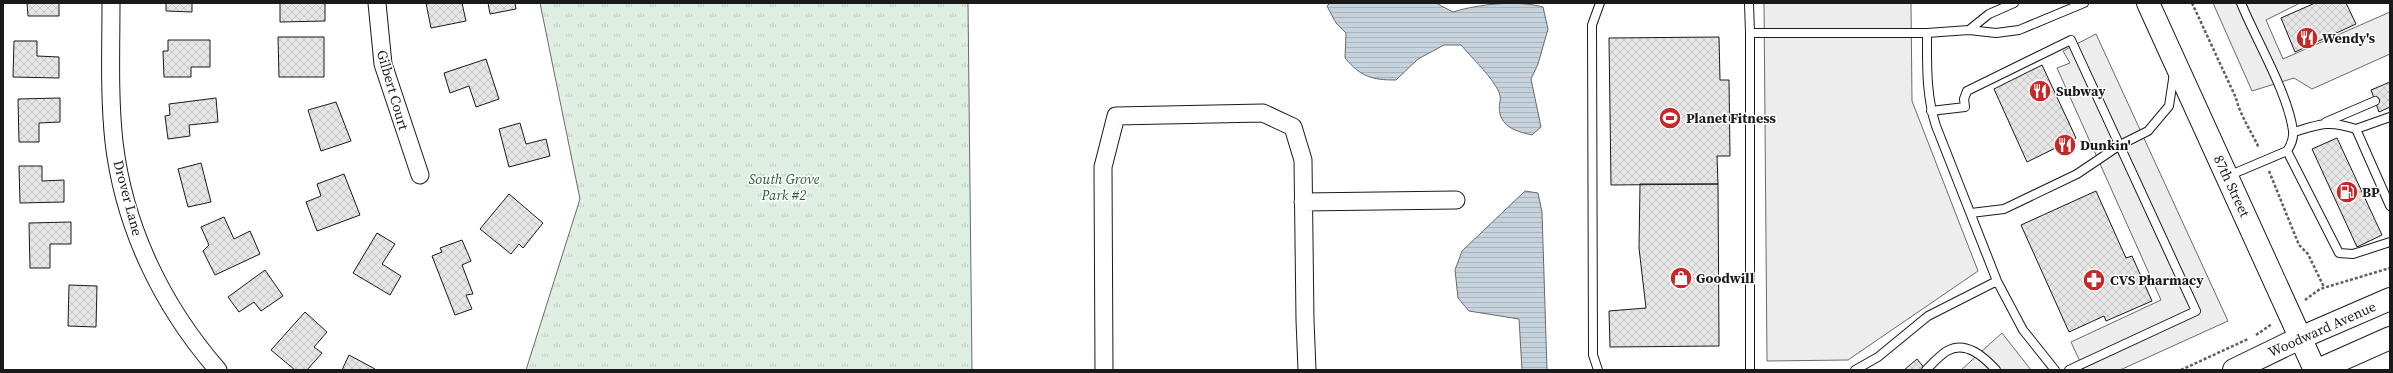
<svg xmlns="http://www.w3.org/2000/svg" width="2393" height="373" font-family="'Source Serif 4',serif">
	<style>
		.park { fill: url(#park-tufts); stroke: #6a6a6a }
		.parking { fill: #ededed; stroke: #6a6a6a }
		.water { fill: url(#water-rules); stroke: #6a6a6a }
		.building { fill: url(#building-cross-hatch); stroke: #1a1a1a }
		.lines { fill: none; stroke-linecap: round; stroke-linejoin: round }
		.lane-casing { stroke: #1a1a1a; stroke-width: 10 }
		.street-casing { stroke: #1a1a1a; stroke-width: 19 }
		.secondary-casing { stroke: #1a1a1a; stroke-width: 24 }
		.path { stroke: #5f5f5f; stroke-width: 2.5; stroke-dasharray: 3 2; stroke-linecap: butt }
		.lane { stroke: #fff; stroke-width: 8 }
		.street { stroke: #fff; stroke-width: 17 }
		.secondary { stroke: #fff; stroke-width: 22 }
		.labels { text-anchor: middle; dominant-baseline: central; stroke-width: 3; stroke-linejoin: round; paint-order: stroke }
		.poi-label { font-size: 14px; font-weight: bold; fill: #1a1a1a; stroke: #fff; text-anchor: start }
		.street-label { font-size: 14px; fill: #1a1a1a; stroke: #fff }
		.park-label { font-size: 14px; font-style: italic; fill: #2b5a34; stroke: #fff }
	</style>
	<defs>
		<pattern id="park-tufts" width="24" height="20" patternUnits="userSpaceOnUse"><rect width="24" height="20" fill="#e0efe3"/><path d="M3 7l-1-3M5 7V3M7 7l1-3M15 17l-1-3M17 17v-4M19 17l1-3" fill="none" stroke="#c0ccc2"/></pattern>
		<pattern id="water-rules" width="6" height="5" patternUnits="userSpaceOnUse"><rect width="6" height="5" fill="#c6d2dc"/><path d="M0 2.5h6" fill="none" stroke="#aab4bc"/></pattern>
		<pattern id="building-cross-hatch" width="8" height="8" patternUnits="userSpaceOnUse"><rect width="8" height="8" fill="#e6e6e6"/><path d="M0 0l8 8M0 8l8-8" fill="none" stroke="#c5c5c5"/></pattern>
	</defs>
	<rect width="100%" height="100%" fill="#fff"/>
	<path class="park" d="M 540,3 L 968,3 L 972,370 L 526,370 L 580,199 Z"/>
	<path class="parking" d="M 1764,3 L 1911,3 L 1912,101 L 1978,271 L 1848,360 L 1767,361 Z
		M 2213,3 L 2300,3 L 2266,20 L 2283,59 L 2390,12 L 2390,54 L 2312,89 L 2294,78 L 2252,91 Z
		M 2096,34 L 2228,321 L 2120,370 L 2084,370 L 2071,342 L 2161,300 L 2057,68 L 2070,63 L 2063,51 Z
		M 2002,333 L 2031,370 L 1961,370 Z"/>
	<path class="water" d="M 1330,3 L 1436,3 L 1453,12 C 1478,4 1518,0 1543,7 L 1548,29 L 1538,64 L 1531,79 L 1541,127 L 1532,135 C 1520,132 1504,129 1500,114 C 1497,101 1505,100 1495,85 C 1486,71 1472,58 1461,45 L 1444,45 L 1418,59 L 1396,80 C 1372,80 1361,77 1345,58 L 1346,33 L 1336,23 L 1327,6 Z
		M 1525,191 L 1538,193 L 1542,212 L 1547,370 L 1522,370 L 1519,319 L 1469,311 L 1458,298 L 1455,270 L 1462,251 Z"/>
	<path class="building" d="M 27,3 L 59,3 L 59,16 L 28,16 Z
		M 166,3 L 192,3 L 192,12 L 166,11 Z
		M 280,3 L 325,3 L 325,21 L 280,22 Z
		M 426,3 L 462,3 L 466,21 L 431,28 Z
		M 488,3 L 515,3 L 516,9 L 490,14 Z
		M 2315,3 L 2346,3 L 2356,24 L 2295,52 L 2281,18 Z
		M 278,37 L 324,37 L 324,77 L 279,77 Z
		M 1719,37 L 1720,80 L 1729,80 L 1730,156 L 1717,156 L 1718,184 L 1611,185 L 1609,38 Z
		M 168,40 L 210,40 L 210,67 L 191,67 L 191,77 L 164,77 L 163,51 L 168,51 Z
		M 14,41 L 37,41 L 37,56 L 59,57 L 59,78 L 13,77 Z
		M 486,59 L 499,99 L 476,107 L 469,86 L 450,93 L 444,73 Z
		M 2042,65 L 2076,138 L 2027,162 L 1994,89 Z
		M 2390,82 L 2390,107 L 2379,112 L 2371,90 Z
		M 60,98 L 60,122 L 39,123 L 39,142 L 19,142 L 18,99 Z
		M 216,98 L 218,122 L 189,125 L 190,136 L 168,139 L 165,116 L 170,115 L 169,104 Z
		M 336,102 L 351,141 L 321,151 L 308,110 Z
		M 520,123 L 526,144 L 546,139 L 550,156 L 509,167 L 499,129 Z
		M 2337,138 L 2382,235 L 2357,247 L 2312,149 Z
		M 201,163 L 211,202 L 188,207 L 178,169 Z
		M 19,166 L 42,166 L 42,181 L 64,180 L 64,202 L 20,203 Z
		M 344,174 L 360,215 L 317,231 L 306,202 L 321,196 L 317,184 Z
		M 1640,184 L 1718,184 L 1719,346 L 1610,347 L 1609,311 L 1646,308 L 1639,248 Z
		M 2096,191 L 2126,258 L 2132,256 L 2152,301 L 2106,321 L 2104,316 L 2069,332 L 2021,225 Z
		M 509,194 L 543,223 L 523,248 L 519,244 L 511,254 L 480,229 Z
		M 224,217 L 234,239 L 250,231 L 260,254 L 215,275 L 203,251 L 209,245 L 201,227 Z
		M 71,222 L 71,244 L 50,244 L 50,268 L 30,268 L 29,223 Z
		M 377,233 L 395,244 L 382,264 L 401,276 L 390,295 L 353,273 Z
		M 462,240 L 471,261 L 462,265 L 473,294 L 466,295 L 472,309 L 455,315 L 432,256 L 442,252 L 440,248 Z
		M 265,270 L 283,296 L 261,311 L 254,302 L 239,312 L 228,297 Z
		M 69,285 L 97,286 L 96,327 L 68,326 Z
		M 305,312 L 327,332 L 314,347 L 322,353 L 307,370 L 295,370 L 271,350 Z
		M 349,355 L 375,369 L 375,370 L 342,370 Z
		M 1917,359 L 1926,370 L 1904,370 Z"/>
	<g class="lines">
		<g class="lane-casing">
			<path id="lane" d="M 1749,3 L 1750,33
				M 2014,3 L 1989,14 L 1969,30 L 1996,33 L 2019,30 L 2084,3
				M 1927,33 C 1927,65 1926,96 1936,126 L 1997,281 L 2023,330 L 2055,370
				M 1931,111 L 1965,107 L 1964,99 L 1967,91 L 2071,40 L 2196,311 L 2069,370
				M 2326,122 L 2375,101
				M 2356,129 L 2390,117
				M 2294,132 C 2320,124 2328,120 2356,129 L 2390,206
				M 2287,151 L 2339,253 L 2353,254 L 2390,242
				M 2228,176 L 2287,151 C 2291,145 2294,139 2293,131 C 2288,93 2256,40 2241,3
				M 1971,213 L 2004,209 L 2077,174 L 2120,145 L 2148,131 L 2169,106 L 2174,73
				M 1598,370 L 1593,355 L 1592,25 L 1600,3
				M 1750,370 L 1750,33 L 1927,33 L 1969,30
				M 1855,370 L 1878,357 L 1928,316 L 1997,281
				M 1926,370 C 1932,364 1940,355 1947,351 C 1966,340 1984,357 1996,370"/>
		</g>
		<g class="street-casing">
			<path id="street" d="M 111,3 C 111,49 109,96 114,142 C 124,227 162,306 218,370
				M 377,3 L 383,64 L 420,175
				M 1303,202 L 1456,200
				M 1104,370 L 1103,167 L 1116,116 L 1263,113 L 1293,127 L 1303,160 L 1305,320 L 1307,370"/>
		</g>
		<g class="secondary-casing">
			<path id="secondary" d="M 2148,3 L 2315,370
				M 2234,370 L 2300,338 L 2390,299
				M 2318,370 L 2390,338"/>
		</g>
		<path class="path" d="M 2192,3 L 2236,98 C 2240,115 2251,131 2259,148
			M 2269,171 L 2299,245 L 2308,254 L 2324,287
			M 2305,300 L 2320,289 L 2390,268
			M 2256,335 L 2272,324
			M 2181,370 L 2248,339"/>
		<use href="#lane" class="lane"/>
		<use href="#street" class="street"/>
		<use href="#secondary" class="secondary"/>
	</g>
	<defs>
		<g id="restaurant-disc" transform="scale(1.15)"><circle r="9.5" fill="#c62828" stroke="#fff"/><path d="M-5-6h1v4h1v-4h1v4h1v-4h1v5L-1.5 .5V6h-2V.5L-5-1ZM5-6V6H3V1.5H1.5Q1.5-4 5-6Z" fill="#fff"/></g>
		<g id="stadium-disc" transform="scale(1.15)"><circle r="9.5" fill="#c62828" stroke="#fff"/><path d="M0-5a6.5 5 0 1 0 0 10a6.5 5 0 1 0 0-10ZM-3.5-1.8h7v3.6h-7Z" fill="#fff"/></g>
		<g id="fuel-disc" transform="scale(1.15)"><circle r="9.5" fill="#c62828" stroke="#fff"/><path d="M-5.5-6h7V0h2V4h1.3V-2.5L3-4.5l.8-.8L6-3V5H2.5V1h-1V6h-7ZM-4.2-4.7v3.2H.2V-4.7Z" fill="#fff"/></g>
		<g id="shop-disc" transform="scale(1.15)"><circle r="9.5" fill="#c62828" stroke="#fff"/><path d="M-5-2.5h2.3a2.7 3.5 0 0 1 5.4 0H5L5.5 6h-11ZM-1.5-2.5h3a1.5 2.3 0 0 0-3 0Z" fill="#fff"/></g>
		<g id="pharmacy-disc" transform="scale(1.15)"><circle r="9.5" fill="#c62828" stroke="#fff"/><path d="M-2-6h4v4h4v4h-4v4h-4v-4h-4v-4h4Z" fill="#fff"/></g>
	</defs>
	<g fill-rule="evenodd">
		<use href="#restaurant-disc" x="2307" y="38"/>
		<use href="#restaurant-disc" x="2040" y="91"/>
		<use href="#stadium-disc" x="1670" y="118"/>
		<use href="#restaurant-disc" x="2065" y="145"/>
		<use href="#fuel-disc" x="2347" y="192"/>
		<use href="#shop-disc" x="1681" y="278"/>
		<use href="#pharmacy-disc" x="2094" y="280"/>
	</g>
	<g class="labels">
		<g class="poi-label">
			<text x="2322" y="38">Wendy's</text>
			<text x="2056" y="91">Subway</text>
			<text x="1686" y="118">Planet Fitness</text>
			<text x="2080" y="145">Dunkin'</text>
			<text x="2362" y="192">BP</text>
			<text x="1696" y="278">Goodwill</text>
			<text x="2110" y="280">CVS Pharmacy</text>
		</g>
		<g class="street-label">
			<text transform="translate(393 90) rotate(74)">Gilbert Court</text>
			<text transform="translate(2232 186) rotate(65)">87th Street</text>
			<text transform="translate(128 198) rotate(75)">Drover Lane</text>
			<text transform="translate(2322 329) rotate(-24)">Woodward Avenue</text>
		</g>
		<g class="park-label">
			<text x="784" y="179">South Grove<tspan x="784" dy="16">Park #2</tspan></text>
		</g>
	</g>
	<rect width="2393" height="373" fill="none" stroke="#1a1a1a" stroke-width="8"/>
</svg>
